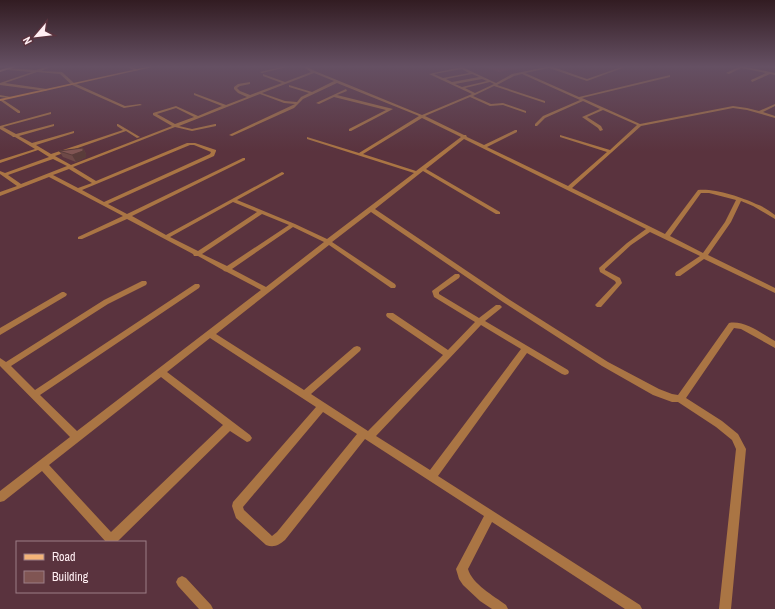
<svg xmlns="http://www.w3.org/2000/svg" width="775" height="609" font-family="'Archivo Narrow',sans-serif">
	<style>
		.green { fill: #79394c }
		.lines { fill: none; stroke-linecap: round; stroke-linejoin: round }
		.street { fill: #aa7544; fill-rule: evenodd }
		.secondary { fill: #e4903c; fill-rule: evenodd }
		.primary { fill: #f3b379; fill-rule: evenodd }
		.wall { fill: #6e4947 }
		.shaded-wall { fill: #5a3c3a }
		.building { fill: #805553; stroke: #5a3c3a }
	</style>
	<rect width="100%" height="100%" fill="#5a333e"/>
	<path class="green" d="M 483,66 L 531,66 L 499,72 Z"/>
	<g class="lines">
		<path class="street" d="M 49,66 L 53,66 L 41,71 L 62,72 L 74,83 L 125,106 L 140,104 L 142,105 L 124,108 L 72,85 L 60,74 L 37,72 L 5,83 L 47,89 L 46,91 L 0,85 L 0,83 L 32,72 L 8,70 L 7,68 L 36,70 Z
			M 126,66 L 130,66 L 138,70 L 135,71 Z
			M 286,66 L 291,66 L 262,73 L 260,72 Z
			M 302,66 L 305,66 L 315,71 L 422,115 L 472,94 L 429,74 L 462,67 L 496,83 L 512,74 L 551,66 L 555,66 L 553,67 L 587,79 L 624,66 L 628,66 L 587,81 L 549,68 L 525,73 L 579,97 L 670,75 L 670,77 L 582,98 L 640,124 L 733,106 L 747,108 L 759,111 L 775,104 L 775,106 L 763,112 L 775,116 L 775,118 L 747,110 L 733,108 L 641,126 L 572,188 L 665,234 L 698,190 C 713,188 742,197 756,204 C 763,206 769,211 775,215 L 775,219 L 753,206 L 741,201 L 731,222 L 708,255 L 775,288 L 775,293 L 704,259 L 680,276 L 676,276 L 675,274 L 676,272 L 700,256 L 650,232 L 631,245 L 605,269 L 605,270 L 620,278 L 622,283 L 601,307 L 597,307 L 595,305 L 597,303 L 616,283 L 615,281 L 600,272 L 599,268 L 627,243 L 646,229 L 464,139 L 426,169 L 500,212 L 500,214 L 496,214 L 423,171 L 375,209 L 507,298 L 608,362 L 659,389 L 672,394 L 678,395 L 729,323 C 745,320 762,334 775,341 L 775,348 L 741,329 L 734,328 L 686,398 L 722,421 L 738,434 L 746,449 L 731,609 L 719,609 L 736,449 L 732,440 L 716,427 L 678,402 L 672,402 L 653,395 L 602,366 L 503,302 L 371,212 L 332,242 L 395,284 L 396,286 L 395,288 L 391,288 L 329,245 L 216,334 L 304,390 L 354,347 L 357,346 L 360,347 L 361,349 L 360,351 L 311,394 L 368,431 L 443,355 L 387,317 L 386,315 L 387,313 L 393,313 L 448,350 L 475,322 L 434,297 L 432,291 L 455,274 L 459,274 L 460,276 L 459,278 L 439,292 L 439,294 L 479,318 L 496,305 L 500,305 L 502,307 L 500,309 L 485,321 L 568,370 L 569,372 L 568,374 L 565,375 L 562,374 L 527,353 L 438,476 L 640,605 L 642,609 L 625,609 L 492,522 L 468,569 C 472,584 494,596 506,605 L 508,609 L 492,609 L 480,601 L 463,585 L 459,579 L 456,569 L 484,516 L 365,439 L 285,540 C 279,545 274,548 266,545 L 236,518 L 232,506 L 233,502 L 316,407 L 210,338 L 167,372 L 250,435 L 252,438 L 250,441 L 247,442 L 230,431 L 118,541 L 118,542 L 106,542 L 42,471 L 4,501 L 0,502 L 0,491 L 70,437 L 0,366 L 0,358 L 6,362 L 104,300 L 142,281 L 146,281 L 147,283 L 146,285 L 108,304 L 11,366 L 35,390 L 195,284 L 199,284 L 200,286 L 199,288 L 40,395 L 77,431 L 261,290 L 227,272 L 224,271 L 223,270 L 198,256 L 194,256 L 193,254 L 127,219 L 82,239 L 78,239 L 78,237 L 123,216 L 49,177 L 0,196 L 0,192 L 17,186 L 0,174 L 0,171 L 5,173 L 49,157 L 38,150 L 0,163 L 0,160 L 35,149 L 15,137 L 13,137 L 12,136 L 0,129 L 0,126 L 51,112 L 51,114 L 3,127 L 16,134 L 54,124 L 54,126 L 19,136 L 32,143 L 74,131 L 74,133 L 36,145 L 51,154 L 123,130 L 117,126 L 117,124 L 118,124 L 140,137 L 137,138 L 126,131 L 55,156 L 71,165 L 172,126 L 153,115 L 153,113 L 176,106 L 198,116 L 222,106 L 194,95 L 194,93 L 226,105 L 247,97 L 238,93 L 234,89 L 234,87 L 238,84 L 250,82 L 250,84 L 240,86 L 237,88 L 240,91 L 250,95 L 282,83 L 263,76 L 263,74 L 285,82 L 311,72 ZM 462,69 L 469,73 L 443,78 L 434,74 ZM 314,73 L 334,81 L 312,92 L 289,85 L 289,87 L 309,93 L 301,97 L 297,102 L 285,101 L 262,93 ZM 472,74 L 479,77 L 452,82 L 446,79 ZM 522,74 L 580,100 L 543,116 L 535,124 L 535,126 L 537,126 L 545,118 L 583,101 L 600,109 L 582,117 L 598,128 L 600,131 L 603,130 L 601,126 L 587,117 L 603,110 L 637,125 L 610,150 L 560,135 L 560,137 L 607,152 L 568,186 L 487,147 L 517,132 L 517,130 L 515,130 L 484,145 L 467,137 L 466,135 L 464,135 L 425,116 L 470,97 L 490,106 L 503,105 L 526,113 L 526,111 L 503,103 L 491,104 L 473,96 L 494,86 L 545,103 L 545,101 L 497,85 L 514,76 ZM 482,79 L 487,81 L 462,87 L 455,84 ZM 490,82 L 494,84 L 475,93 L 465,88 ZM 337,83 L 419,116 L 359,153 L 307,137 L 307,139 L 414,173 L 327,239 L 295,224 L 237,200 L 284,174 L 284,173 L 282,172 L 166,235 L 132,216 L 245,160 L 245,158 L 243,158 L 127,214 L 108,204 L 214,156 L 216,151 L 216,150 L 195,143 L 187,143 L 96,181 L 73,167 L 175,127 L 192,131 L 216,126 L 216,124 L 215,124 L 192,129 L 179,126 L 260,94 L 284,103 L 295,104 L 229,135 L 232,136 L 294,108 L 303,99 ZM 176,108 L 194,117 L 175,124 L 157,114 ZM 422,118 L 461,137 L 416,171 L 363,154 ZM 190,145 L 194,145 L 211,152 L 210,154 L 104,202 L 82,190 ZM 53,159 L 67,166 L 21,184 L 8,175 ZM 69,169 L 92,183 L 78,188 L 53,175 ZM 701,193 L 709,193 L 736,200 L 725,222 L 703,253 L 670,236 ZM 233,202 L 257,212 L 198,251 L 170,237 ZM 262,214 L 289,225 L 227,266 L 202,254 ZM 293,227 L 324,242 L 266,287 L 232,269 ZM 481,325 L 521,349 L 430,470 L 376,436 ZM 161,377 L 223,425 L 111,532 L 49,465 ZM 323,412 L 357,434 L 277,532 L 272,536 L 244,510 L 243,507 Z
			M 741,66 L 775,73 L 775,75 L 770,74 L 752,82 L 751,80 L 766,73 L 741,68 L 729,74 L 726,73 Z
			M 766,66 L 775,66 L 775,68 Z
			M 346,89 L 347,91 L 337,95 L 393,109 L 351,131 L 349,131 L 349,129 L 386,110 L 334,97 L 319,104 L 316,103 Z
			M 0,95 L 11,97 L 9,98 L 0,97 Z
			M 2,99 L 20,111 L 20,113 L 18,113 L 1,101 Z
			M 62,292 L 64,292 L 67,294 L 66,296 L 0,335 L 0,328 Z
			M 182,576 L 186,578 L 211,605 L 213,609 L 199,609 L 178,586 L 176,582 L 178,578 Z"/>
		<path class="secondary" d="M 151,66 L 157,66 L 0,101 L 0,99 Z"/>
		<path class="primary" d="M 13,66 L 19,66 L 0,72 L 0,70 Z"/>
	</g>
	<path class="wall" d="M 83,148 L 86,154 L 86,157 L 76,162 L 63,157 L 59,151 Z"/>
	<path class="shaded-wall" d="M 83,148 L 86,154 L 86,157 L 76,162 L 72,155 Z"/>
	<path class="building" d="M 83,148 L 83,151 L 72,155 L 59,151 Z"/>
	<linearGradient id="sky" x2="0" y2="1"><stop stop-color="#321c22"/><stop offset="0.44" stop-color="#655063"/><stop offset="1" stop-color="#655063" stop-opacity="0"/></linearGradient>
	<rect width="775" height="151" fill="url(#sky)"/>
	<rect x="16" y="541" width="130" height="52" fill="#5a333e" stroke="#9c7e86"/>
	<rect x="24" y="554" width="20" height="6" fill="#f3b379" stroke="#9c7e86"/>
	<text x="52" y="561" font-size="12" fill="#ffeff3">Road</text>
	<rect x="24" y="571" width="20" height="12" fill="#805553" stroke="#9c7e86"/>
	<text x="52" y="581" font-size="12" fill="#ffeff3">Building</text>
	<g transform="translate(36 36) rotate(242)" stroke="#5a333e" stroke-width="3" paint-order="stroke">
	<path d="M0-3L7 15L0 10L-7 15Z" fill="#ffeff3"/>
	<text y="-6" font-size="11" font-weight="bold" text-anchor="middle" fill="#ffeff3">N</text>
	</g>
</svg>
